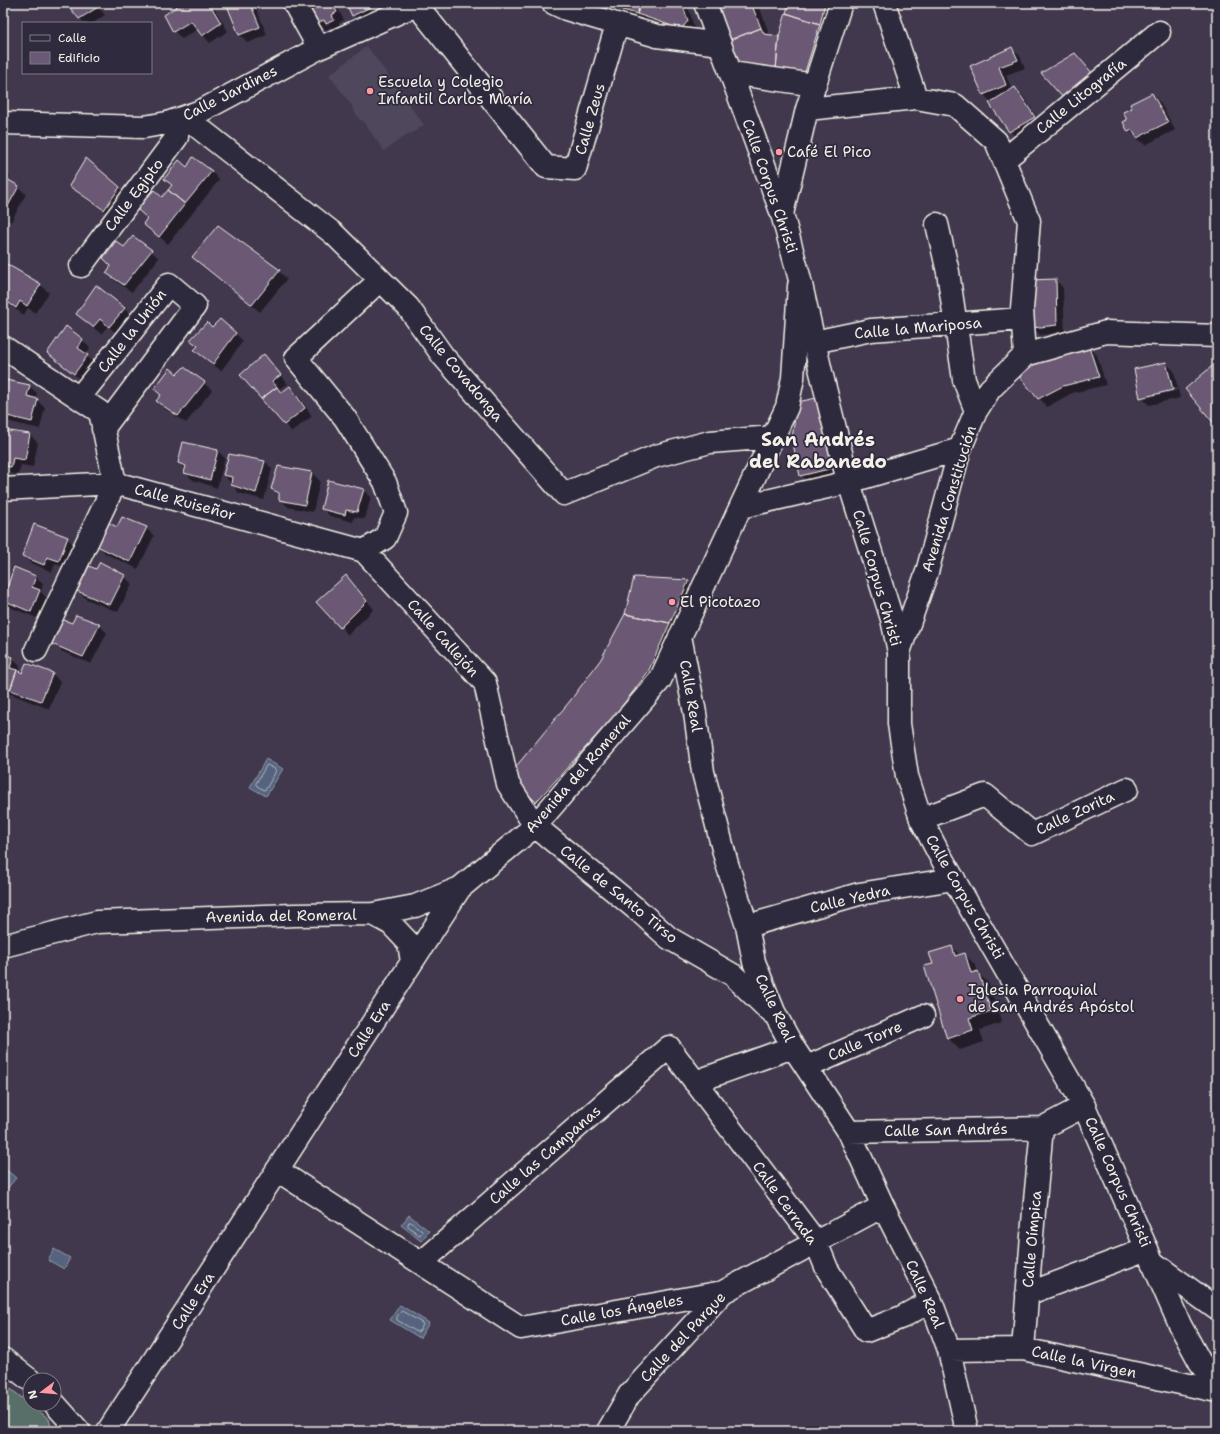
<svg xmlns="http://www.w3.org/2000/svg" width="1220" height="1434" font-family="'Shantell Sans',sans-serif">
	<style>
		.built { fill: #50465c }
		.green { fill: #596e68; stroke: #a6b0a8 }
		.water { fill: #55637e; stroke: #959ca8 }
		.shadow { fill: #0007; fill-rule: evenodd }
		.lines { fill: none; stroke-linecap: round; stroke-linejoin: round }
		.shore { stroke: #b4b8be; stroke-width: 1 }
		.building { fill: #6a5974; stroke: #f4f1e8 }
		.minor-casing { stroke: #f4f1e8; stroke-width: 25 }
		.major-casing { stroke: #f4f1e8; stroke-width: 25 }
		.minor { stroke: #2f2a3d; stroke-width: 22 }
		.major { stroke: #2f2a3d; stroke-width: 22 }
		.poi-dot { fill: #ff9aa2; stroke: #2f2a3d; stroke-width: 1.5 }
		.labels { text-anchor: middle; dominant-baseline: central; stroke-width: 3.5; stroke-linejoin: round; paint-order: stroke }
		.poi-label { font-size: 15px; fill: #f4f1e8; stroke: #2f2a3d; text-anchor: start }
		.street-label { font-size: 15px; fill: #f4f1e8; stroke: #2f2a3d }
		.district-label { font-size: 19px; font-weight: bold; fill: #f4f1e8; stroke: #2f2a3d }
	</style>
	<rect width="100%" height="100%" fill="#41384e"/>
	<filter id="ink" filterUnits="userSpaceOnUse"><feTurbulence type="fractalNoise" baseFrequency=".025" numOctaves="2"/><feDisplacementMap in="SourceGraphic" scale="8" xChannelSelector="R" yChannelSelector="G"/><feConvolveMatrix kernelMatrix="1 2 1 2 8 2 1 2 1" color-interpolation-filters="sRGB"/></filter>
	<g filter="url(#ink)">
		<path class="built" d="M 367,46 L 424,125 L 411,134 L 409,133 L 384,151 L 362,120 L 360,120 L 352,108 L 353,107 L 329,75 Z"/>
		<path class="green" d="M 3,1383 L 49,1419 L 52,1431 L 3,1431 Z"/>
		<path class="water" d="M 266,759 L 283,769 L 266,796 L 250,787 Z
			M 3,1167 L 16,1178 L 5,1191 L 3,1189 Z
			M 409,1215 L 429,1231 L 421,1241 L 401,1225 Z
			M 54,1249 L 70,1258 L 64,1269 L 48,1260 Z
			M 400,1305 L 429,1323 L 420,1338 L 390,1320 Z"/>
		<path class="shadow" d="M 68,3 L 109,3 L 100,9 L 105,15 L 93,23 L 84,23 Z
			M 184,3 L 211,3 L 228,31 L 210,43 L 198,29 L 182,39 L 174,31 Z
			M 227,3 L 254,3 L 267,35 L 248,43 L 240,35 Z
			M 308,3 L 335,3 L 344,20 L 339,23 L 341,28 L 334,31 L 331,27 L 326,30 L 318,22 Z
			M 347,3 L 391,3 L 394,7 L 361,23 L 353,15 Z
			M 580,3 L 687,3 L 695,30 L 690,35 Z
			M 714,3 L 758,3 L 770,36 L 780,37 L 790,3 L 840,3 L 817,84 L 789,80 Z
			M 1012,48 L 1020,56 L 1025,68 L 1006,75 L 1012,90 L 1015,88 L 1023,96 L 1042,125 L 1017,139 L 1010,131 L 992,103 L 983,94 L 971,66 Z
			M 1152,94 L 1160,102 L 1175,130 L 1145,145 L 1129,131 L 1128,121 L 1134,108 Z
			M 193,158 L 212,172 L 219,180 L 168,244 L 144,224 L 162,198 L 172,186 L 165,179 L 187,168 Z
			M 86,160 L 127,195 L 112,217 L 78,193 L 71,186 Z
			M 3,169 L 10,176 L 8,181 L 18,187 L 26,194 L 11,222 L 3,217 Z
			M 219,226 L 279,271 L 287,279 L 260,312 L 201,264 Z
			M 125,248 L 151,251 L 159,258 L 132,292 L 115,281 L 108,273 Z
			M 5,264 L 41,285 L 49,293 L 35,313 L 28,308 L 24,315 L 3,301 L 3,267 Z
			M 1056,280 L 1063,288 L 1065,332 L 1040,335 L 1033,327 Z
			M 124,308 L 132,316 L 117,334 L 108,326 L 101,334 L 77,314 Z
			M 236,334 L 243,341 L 221,371 L 196,350 L 198,347 L 191,340 Z
			M 82,340 L 90,348 L 86,355 L 95,364 L 82,381 L 48,353 Z
			M 1089,348 L 1097,355 L 1106,385 L 1072,393 L 1047,407 L 1021,376 Z
			M 264,356 L 288,384 L 279,389 L 282,393 L 290,388 L 298,395 L 312,416 L 292,432 L 284,424 Z
			M 1166,363 L 1174,371 L 1180,398 L 1149,405 L 1141,397 ZM 1177,388 L 1178,390 L 1146,398 L 1146,396 Z
			M 177,376 L 204,383 L 212,390 L 186,423 L 165,409 L 157,401 Z
			M 29,386 L 37,393 L 36,399 L 45,408 L 40,429 L 6,421 L 3,418 L 3,396 Z
			M 817,399 L 844,480 L 813,487 L 801,475 Z
			M 3,431 L 30,435 L 38,443 L 33,467 L 21,465 L 18,475 L 3,472 Z
			M 218,451 L 225,458 L 217,488 L 193,480 L 185,473 L 186,470 L 179,463 Z
			M 265,461 L 272,469 L 264,500 L 239,493 L 224,475 Z
			M 279,467 L 312,473 L 320,481 L 313,512 L 288,507 L 280,499 L 280,497 L 272,489 Z
			M 363,489 L 371,497 L 365,519 L 354,517 L 353,522 L 330,516 L 322,508 Z
			M 118,528 L 146,528 L 154,536 L 138,569 L 106,554 L 98,546 Z
			M 67,538 L 75,546 L 67,568 L 55,564 L 52,572 L 31,563 L 23,556 Z
			M 35,576 L 43,584 L 41,592 L 47,598 L 39,619 L 12,608 L 4,600 Z
			M 124,576 L 132,584 L 118,612 L 86,599 L 78,591 Z
			M 346,576 L 374,609 L 348,635 L 341,627 Z
			M 688,581 L 696,589 L 655,680 L 544,809 L 510,775 Z
			M 99,625 L 107,633 L 91,664 L 61,651 L 53,643 Z
			M 3,655 L 12,658 L 20,666 L 19,672 L 22,674 L 53,674 L 60,682 L 49,709 L 3,691 Z
			M 952,947 L 960,955 L 965,954 L 976,966 L 979,974 L 989,984 L 1002,1023 L 980,1030 L 984,1042 L 960,1050 L 948,1038 L 934,964 Z"/>
		<g class="lines">
			<path class="shore" d="M 267,765 L 275,769 L 276,771 L 266,789 L 264,790 L 257,786 L 256,784 Z
				M 409,1222 L 411,1222 L 422,1231 L 421,1234 L 419,1235 L 408,1226 Z
				M 402,1311 L 422,1323 L 423,1325 L 419,1331 L 417,1332 L 397,1320 L 397,1317 Z"/>
		</g>
		<path class="building" d="M 66,3 L 94,3 L 98,7 L 79,19 Z
			M 182,3 L 209,3 L 221,23 L 202,36 L 191,21 L 173,32 L 164,15 Z
			M 226,3 L 250,3 L 260,27 L 239,35 Z
			M 307,3 L 332,3 L 337,12 L 332,15 L 334,20 L 326,24 L 324,20 L 318,23 Z
			M 346,3 L 379,3 L 352,16 Z
			M 597,3 L 641,3 L 637,14 Z
			M 641,3 L 682,3 L 688,21 L 682,28 L 678,28 L 637,14 Z
			M 713,3 L 751,3 L 761,28 L 727,41 Z
			M 789,3 L 825,3 L 820,24 L 786,13 Z
			M 786,13 L 820,24 L 805,72 L 776,69 L 779,36 Z
			M 761,28 L 764,34 L 779,36 L 776,69 L 738,65 L 727,41 Z
			M 1012,47 L 1018,60 L 999,67 L 1006,85 L 983,95 L 970,66 Z
			M 1075,53 L 1093,74 L 1064,99 L 1041,73 Z
			M 1015,87 L 1035,117 L 1009,132 L 989,103 Z
			M 1152,93 L 1168,122 L 1137,138 L 1132,130 L 1128,132 L 1123,122 L 1127,120 L 1123,112 L 1132,108 L 1130,104 Z
			M 193,157 L 212,171 L 185,204 L 168,190 L 172,185 L 164,179 L 179,160 L 187,167 Z
			M 86,158 L 120,187 L 104,210 L 69,186 Z
			M 3,177 L 19,186 L 3,215 Z
			M 154,190 L 162,197 L 168,190 L 185,204 L 159,237 L 143,224 L 147,218 L 137,209 Z
			M 218,225 L 280,270 L 252,305 L 192,257 Z
			M 133,236 L 152,250 L 124,285 L 106,273 L 111,266 L 103,258 L 116,241 L 124,247 Z
			M 5,263 L 41,284 L 27,306 L 20,301 L 16,308 L 3,299 L 3,265 Z
			M 1056,279 L 1057,325 L 1032,328 L 1029,280 Z
			M 96,285 L 125,308 L 109,327 L 100,319 L 93,327 L 76,314 Z
			M 220,319 L 236,333 L 213,364 L 194,350 L 198,346 L 190,340 L 207,322 L 212,327 Z
			M 66,326 L 83,339 L 78,348 L 88,355 L 74,374 L 47,353 Z
			M 1089,347 L 1099,377 L 1063,386 L 1038,399 L 1019,376 L 1035,364 L 1052,356 Z
			M 264,354 L 281,375 L 272,381 L 277,387 L 261,399 L 240,375 Z
			M 1166,362 L 1173,390 L 1140,398 L 1134,369 Z
			M 1217,362 L 1217,427 L 1185,389 Z
			M 184,367 L 205,382 L 178,416 L 156,401 L 161,395 L 154,389 L 170,368 L 177,374 Z
			M 6,380 L 30,385 L 27,396 L 38,399 L 32,422 L 3,415 L 3,392 Z
			M 290,386 L 305,408 L 284,425 L 261,399 L 277,387 L 281,393 Z
			M 817,398 L 833,468 L 800,476 L 792,439 L 797,402 Z
			M 3,430 L 30,434 L 25,460 L 13,458 L 11,467 L 3,466 Z
			M 183,442 L 218,450 L 210,480 L 184,473 L 186,466 L 178,463 Z
			M 229,454 L 265,461 L 256,493 L 231,485 L 232,477 L 223,475 Z
			M 278,466 L 312,472 L 305,505 L 279,500 L 279,493 L 271,489 Z
			M 328,480 L 364,489 L 357,512 L 346,510 L 345,515 L 321,509 Z
			M 122,517 L 147,527 L 130,562 L 97,546 L 109,523 L 117,527 Z
			M 34,524 L 68,537 L 59,561 L 47,557 L 44,565 L 22,556 Z
			M 100,562 L 125,575 L 110,605 L 77,591 L 89,566 L 96,569 Z
			M 14,567 L 36,576 L 32,587 L 40,590 L 31,612 L 3,600 Z
			M 346,575 L 367,601 L 340,628 L 316,602 Z
			M 634,577 L 689,580 L 670,623 L 625,614 Z
			M 625,614 L 670,623 L 648,672 L 616,714 L 536,802 L 509,775 L 570,701 L 601,659 Z
			M 76,615 L 100,624 L 83,657 L 52,644 L 61,619 L 72,623 Z
			M 3,654 L 13,657 L 10,668 L 17,670 L 10,690 L 3,687 Z
			M 26,663 L 53,673 L 41,701 L 10,690 L 17,670 L 22,673 Z
			M 952,946 L 955,956 L 965,953 L 971,973 L 978,971 L 991,1011 L 969,1018 L 973,1030 L 947,1039 L 924,966 L 933,964 L 929,953 Z"/>
		<g class="lines">
			<g class="minor-casing">
				<path id="minor" d="M 294,3 L 319,48
					M 553,3 L 566,9 L 657,36 L 720,44
					M 884,3 L 916,98
					M 416,4 L 546,167 L 575,169 L 617,24
					M 731,73 L 815,85
					M 807,109 L 916,98 L 955,105 L 996,141 L 1029,221 L 1022,309 L 1025,355
					M 185,117 L 334,234 L 408,307 L 443,356 L 564,494 L 656,456 L 710,442 L 774,437
					M 3,123 L 144,127 L 167,123 L 201,111 L 319,48 L 420,3
					M 1004,160 L 1159,32
					M 782,214 L 807,109 L 841,3
					M 937,224 L 948,272 L 964,380 L 976,411
					M 81,266 L 177,137 L 178,119
					M 814,342 L 871,330 L 1022,319
					M 3,347 L 100,412 L 115,483 L 36,650
					M 79,398 L 169,284 L 195,306 L 103,429
					M 3,489 L 115,483 L 364,551
					M 741,507 L 849,482 L 960,449
					M 364,551 L 485,683 L 508,784 L 535,826 L 640,912 L 669,938 L 733,975 L 771,1012
					M 364,551 L 385,538 L 396,513 L 385,482 L 345,418 L 296,358 L 380,280
					M 680,636 L 695,713 L 703,772 L 727,864 L 747,926 L 754,962 L 774,1012 L 793,1047 L 849,1132 L 883,1206 L 931,1301 L 949,1350 L 967,1431
					M 899,652 L 927,572 L 960,449 L 976,411 L 990,389 L 1025,355 L 1106,332 L 1217,336
					M 921,819 L 985,795 L 1032,834 L 1127,789
					M 373,914 L 391,924 L 409,943 L 412,962
					M 747,926 L 859,894 L 954,879
					M 3,946 L 97,922 L 295,915 L 373,914 L 415,906 L 460,888 L 535,826 L 660,680 L 787,407 L 793,378 L 799,286
					M 807,1067 L 923,1016
					M 695,1082 L 793,1047
					M 849,1132 L 1042,1128 L 1084,1106
					M 277,1170 L 521,1328 L 723,1292
					M 1152,1262 L 1217,1309
					M 421,1263 L 669,1047 L 816,1242 L 827,1269 L 866,1331 L 902,1317 L 931,1301
					M 1027,1294 L 1147,1249
					M 1023,1349 L 1034,1211 L 1042,1128
					M 949,1350 L 1023,1349 L 1217,1391
					M 3,1359 L 30,1380
					M 54,1403 L 79,1431
					M 108,1431 L 460,888
					M 608,1431 L 629,1395 L 723,1292 L 883,1206"/>
			</g>
			<g class="major-casing">
				<path id="major" d="M 705,3 L 782,214 L 799,276 L 821,372 L 846,473 L 892,619 L 899,652 L 899,724 L 907,776 L 921,819 L 938,852 L 1084,1106 L 1180,1325 L 1200,1362 L 1217,1384"/>
			</g>
			<use href="#minor" class="minor"/>
			<use href="#major" class="major"/>
		</g>
	</g>
	<g class="poi-dot">
		<circle cx="370" cy="91" r="4"/>
		<circle cx="779" cy="152" r="4"/>
		<circle cx="672" cy="602" r="4"/>
		<circle cx="960" cy="999" r="4"/>
	</g>
	<g class="labels">
		<g class="poi-label">
			<text x="378" y="82">Escuela y Colegio<tspan x="378" dy="17">Infantil Carlos María</tspan></text>
			<text x="787" y="152">Café El Pico</text>
			<text x="680" y="602">El Picotazo</text>
			<text x="968" y="990">Iglesia Parroquial<tspan x="968" dy="17">de San Andrés Apóstol</tspan></text>
		</g>
		<g class="street-label">
			<text transform="translate(230 93) rotate(-27)">Calle Jardines</text>
			<text transform="translate(1081 96) rotate(-39)">Calle Litografía</text>
			<text transform="translate(590 119) rotate(-74)">Calle Zeus</text>
			<text transform="translate(770 186) rotate(71)">Calle Corpus Christi</text>
			<text transform="translate(134 195) rotate(-53)">Calle Egipto</text>
			<text transform="translate(918 328) rotate(-5)">Calle la Mariposa</text>
			<text transform="translate(132 331) rotate(-52)">Calle la Unión</text>
			<text transform="translate(461 373) rotate(50)">Calle Covadonga</text>
			<text transform="translate(949 499) rotate(-73)">Avenida Constitución</text>
			<text transform="translate(185 502) rotate(15)">Calle Ruiseñor</text>
			<text transform="translate(877 578) rotate(74)">Calle Corpus Christi</text>
			<text transform="translate(443 638) rotate(48)">Calle Callejón</text>
			<text transform="translate(691 696) rotate(80)">Calle Real</text>
			<text transform="translate(578 774) rotate(-49)">Avenida del Romeral</text>
			<text transform="translate(1075 813) rotate(-25)">Calle Zorita</text>
			<text transform="translate(619 894) rotate(39)">Calle de Santo Tirso</text>
			<text transform="translate(965 897) rotate(60)">Calle Corpus Christi</text>
			<text transform="translate(850 899) rotate(-13)">Calle Yedra</text>
			<text transform="translate(281 916) rotate(-1)">Avenida del Romeral</text>
			<text transform="translate(775 1008) rotate(65)">Calle Real</text>
			<text transform="translate(369 1029) rotate(-57)">Calle Era</text>
			<text transform="translate(865 1041) rotate(-23)">Calle Torre</text>
			<text transform="translate(946 1130) rotate(-1)">Calle San Andrés</text>
			<text transform="translate(545 1155) rotate(-41)">Calle las Campanas</text>
			<text transform="translate(1118 1182) rotate(66)">Calle Corpus Christi</text>
			<text transform="translate(785 1203) rotate(54)">Calle Cerrada</text>
			<text transform="translate(1032 1239) rotate(-85)">Calle Oímpica</text>
			<text transform="translate(925 1294) rotate(66)">Calle Real</text>
			<text transform="translate(193 1301) rotate(-57)">Calle Era</text>
			<text transform="translate(622 1310) rotate(-10)">Calle los Ángeles</text>
			<text transform="translate(683 1337) rotate(-47)">Calle del Parque</text>
			<text transform="translate(1084 1362) rotate(12)">Calle la Virgen</text>
		</g>
		<g class="district-label">
			<text x="818" y="439">San Andrés<tspan x="818" dy="22">del Rabanedo</tspan></text>
		</g>
	</g>
	<rect width="1220" height="1434" fill="none" stroke="#2f2a3d" stroke-width="16"/>
	<rect x="8" y="8" width="1204" height="1418" fill="none" stroke="#f4f1e8" stroke-width="1.5" filter="url(#ink)"/>
	<rect x="22" y="22" width="130" height="52" fill="#2f2a3d" stroke="#7e7a81"/>
	<rect x="30" y="35" width="20" height="6" fill="#2f2a3d" stroke="#7e7a81"/>
	<text x="58" y="42" font-size="12" fill="#f4f1e8">Calle</text>
	<rect x="30" y="52" width="20" height="12" fill="#6a5974" stroke="#7e7a81"/>
	<text x="58" y="62" font-size="12" fill="#f4f1e8">Edificio</text>
	<g transform="translate(42 1392) rotate(254)"><circle r="19" fill="#2f2a3d" stroke="#7e7a81"/>
	<path d="M0-3L7 15L0 10L-7 15Z" fill="#ff9aa2"/>
	<text y="-6" font-size="11" font-weight="bold" text-anchor="middle" fill="#f4f1e8">N</text>
	</g>
</svg>
